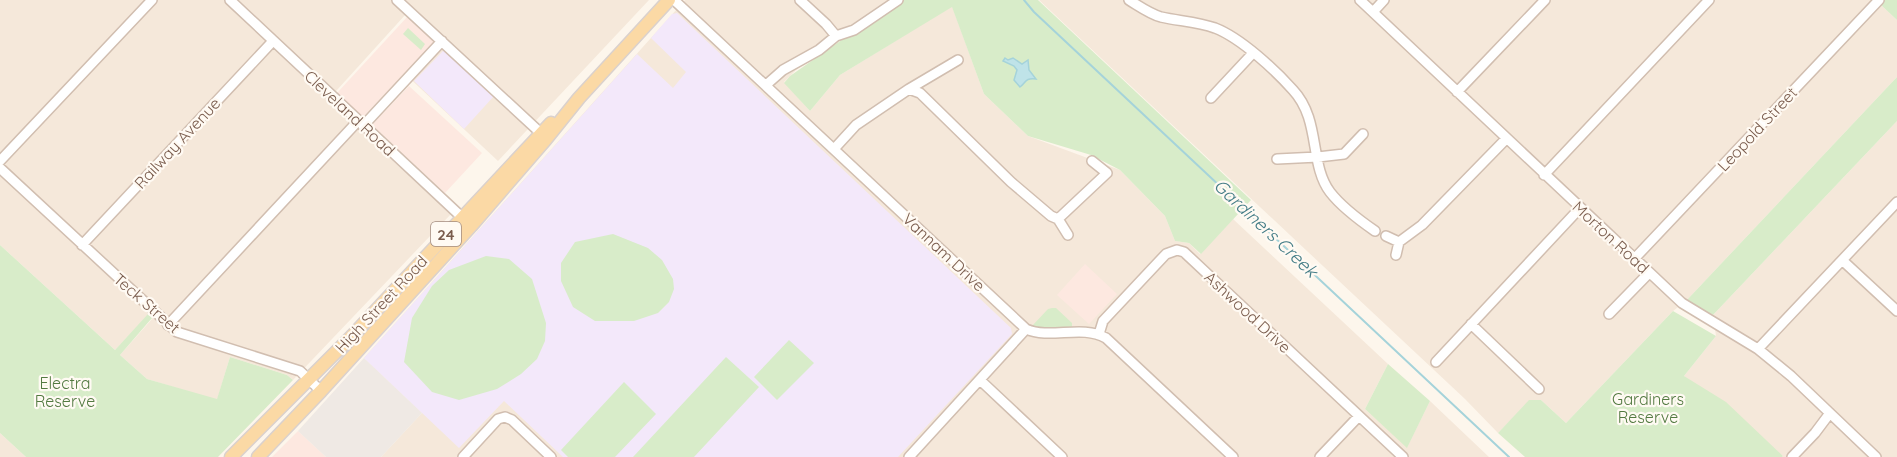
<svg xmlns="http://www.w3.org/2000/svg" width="1897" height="457" font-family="Quicksand,sans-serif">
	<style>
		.residential { fill: #f5e8da }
		.commercial { fill: #fde8e0 }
		.industrial { fill: #efe9e4 }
		.education { fill: #f3e8fa }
		.green { fill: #d8ecc9 }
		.water { fill: #bfe3e8; stroke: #a5d3da; stroke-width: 1.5 }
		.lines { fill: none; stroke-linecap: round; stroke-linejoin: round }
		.stream { stroke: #a5d3da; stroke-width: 2 }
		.minor-casing { stroke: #d1beb0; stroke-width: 12 }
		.major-casing { stroke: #dad1cd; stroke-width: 15 }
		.minor { stroke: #fff; stroke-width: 9 }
		.major { stroke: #fbd9a5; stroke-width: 12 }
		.labels { text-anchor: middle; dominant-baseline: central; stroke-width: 4.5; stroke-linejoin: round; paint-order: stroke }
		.shield { fill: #fffaf3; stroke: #a28b7f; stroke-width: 1.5 }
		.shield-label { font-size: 15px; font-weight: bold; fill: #7a5c4d }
		.street-label { font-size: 16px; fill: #7a5c4d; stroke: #fffaf3 }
		.park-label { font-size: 16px; fill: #537a41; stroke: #fffaf3 }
		.water-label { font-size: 18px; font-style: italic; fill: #437c86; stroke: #fffaf3 }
	</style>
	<rect width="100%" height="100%" fill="#fdf6ec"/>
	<path class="residential" d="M 0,0 L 649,0 L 498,161 L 404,73 L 435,41 L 406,14 L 327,101 L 451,214 L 293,380 L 287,375 L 230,357 L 217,400 L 147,379 L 120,355 L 152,319 L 149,314 L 115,350 L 0,245 Z
		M 685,0 L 899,0 L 796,70 L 784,82 L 810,111 L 840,75 L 952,6 L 984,94 L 1028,136 L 1120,170 L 1165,216 L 1175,241 L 1189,243 L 1200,254 L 1233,219 L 1388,364 L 1365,409 L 1407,447 L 1430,401 L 1489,457 L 381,457 L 422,413 L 364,358 Z
		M 1039,0 L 1885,0 L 1881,5 L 1897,20 L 1897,77 L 1686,301 L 1673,311 L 1566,423 L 1541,400 L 1530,400 L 1498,433 L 1465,399 Z
		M 1897,121 L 1897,457 L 1782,457 L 1783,456 L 1684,376 L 1716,336 L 1713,315 Z
		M 0,433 L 26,457 L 0,457 Z"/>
	<path class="commercial" d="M 408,16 L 435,41 L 363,117 L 337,93 Z
		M 409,86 L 482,153 L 445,193 L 372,125 Z
		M 1085,264 L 1117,294 L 1089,324 L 1057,295 Z
		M 298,431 L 326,457 L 272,457 Z"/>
	<path class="industrial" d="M 364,358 L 422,413 L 381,457 L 326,457 L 298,431 Z"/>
	<path class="education" d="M 677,13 L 1011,328 L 1012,334 L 898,457 L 563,457 L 504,401 L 459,448 L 364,358 L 637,54 L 673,88 L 686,72 L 651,38 L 672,14 Z
		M 443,51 L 448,51 L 494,96 L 464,129 L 414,81 Z"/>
	<path class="green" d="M 899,0 L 1038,0 L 1251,200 L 1201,254 L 1189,243 L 1175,241 L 1165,216 L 1120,170 L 1091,155 L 1028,136 L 984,94 L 952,7 L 840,75 L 810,111 L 784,83 L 790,76 Z
		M 1885,0 L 1897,0 L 1897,20 L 1881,5 Z
		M 408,28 L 425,44 L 421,50 L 403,34 Z
		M 1897,77 L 1897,121 L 1713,315 L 1686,301 Z
		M 613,234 L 648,248 L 662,260 L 673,279 L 674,289 L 669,302 L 658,313 L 634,321 L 595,321 L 573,307 L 561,281 L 561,263 L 575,242 Z
		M 0,245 L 115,350 L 148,314 L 152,318 L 120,355 L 147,379 L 217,399 L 230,357 L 287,375 L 293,380 L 218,457 L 26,457 L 0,433 Z
		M 486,256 L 509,259 L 532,279 L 546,323 L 545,341 L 537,359 L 521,374 L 497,389 L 459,400 L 432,392 L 404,362 L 412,318 L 432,286 L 449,270 Z
		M 1052,308 L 1056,308 L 1072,323 L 1072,328 L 1040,329 L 1032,326 L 1048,309 Z
		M 1673,311 L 1716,336 L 1684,376 L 1726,402 L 1783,456 L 1782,457 L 1525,457 L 1498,433 L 1529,400 L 1541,400 L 1566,423 Z
		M 789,340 L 814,363 L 777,400 L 754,377 Z
		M 726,357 L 759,387 L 694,457 L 633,457 Z
		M 1388,364 L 1430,401 L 1407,448 L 1365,409 Z
		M 624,382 L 656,414 L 615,457 L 568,457 L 561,450 Z"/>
	<path class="water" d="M 1005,58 L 1008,60 L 1013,58 L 1022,64 L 1028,60 L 1029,70 L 1036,79 C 1024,78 1027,82 1020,87 L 1014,80 L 1017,70 L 1014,66 L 1003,61 Z"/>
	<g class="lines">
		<path class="stream" d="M 1024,0 L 1034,12 L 1509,457"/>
		<g class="minor-casing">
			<path id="minor" d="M 230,0 L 467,222
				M 397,0 L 545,137
				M 674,0 L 1026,329 C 1051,340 1081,324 1106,338 L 1233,457
				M 800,0 L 826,24 L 836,36
				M 1129,0 C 1139,6 1150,14 1161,17 C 1179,21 1198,22 1215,28 C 1241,38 1275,70 1293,90 C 1321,120 1309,164 1330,192 C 1340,205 1362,222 1375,231
				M 1360,0 L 1682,303 L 1758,349 L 1791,376 L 1876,457
				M 1373,12 L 1384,0
				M 766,85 L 783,70 L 819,50 L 836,36 L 854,30 L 898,0
				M 909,89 L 920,93 L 1011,182 L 1051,216 L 1058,219 L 1068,235
				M 1457,92 L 1545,0
				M 1211,98 L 1253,53
				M 363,126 L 442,41
				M 834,149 L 856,125 L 909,89 L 958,60
				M 1277,159 L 1318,157 L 1344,154 L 1363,134
				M 0,161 L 152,0
				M 0,168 L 177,332 L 300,371 L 321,391
				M 1544,175 L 1709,0
				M 1058,219 L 1107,173 L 1092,161
				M 1386,236 L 1399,242
				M 82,245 L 273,41
				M 1396,255 L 1399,242 L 1422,225 L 1506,139
				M 1634,259 L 1879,0
				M 1842,260 L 1897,311
				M 1609,314 L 1649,273
				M 1471,324 L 1539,389
				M 168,325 L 358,121
				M 1099,334 L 1103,321 L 1166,254 L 1177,250 L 1184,252 L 1403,457
				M 1758,349 L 1897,202
				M 1436,362 L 1580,208
				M 980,380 L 1062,457
				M 463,457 L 498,419 L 505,417 L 512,420 L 551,457
				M 909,457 L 1026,329
				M 1320,457 L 1359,416
				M 1792,457 L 1815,433 L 1830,413"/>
		</g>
		<g class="major-casing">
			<path id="major" d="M 231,457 L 352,336 L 551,123
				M 258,457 L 321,391 L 471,226 L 546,139 L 579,98 L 669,0"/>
		</g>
		<use href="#minor" class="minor"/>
		<use href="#major" class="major"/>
	</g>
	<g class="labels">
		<rect class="shield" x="431" y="222" width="30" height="24" rx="4.5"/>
		<g class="shield-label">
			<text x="446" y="234">24</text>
		</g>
		<g class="street-label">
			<text transform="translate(350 113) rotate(43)">Cleveland Road</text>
			<text transform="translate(1757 129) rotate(-47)">Leopold Street</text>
			<text transform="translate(177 143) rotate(-47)">Railway Avenue</text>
			<text transform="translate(1611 237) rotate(43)">Morton Road</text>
			<text transform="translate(944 252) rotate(43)">Vannam Drive</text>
			<text transform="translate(147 303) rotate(41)">Teck Street</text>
			<text transform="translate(381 304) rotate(-47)">High Street Road</text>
			<text transform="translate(1248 312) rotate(43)">Ashwood Drive</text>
		</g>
		<g class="park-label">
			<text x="65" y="383">Electra<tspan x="65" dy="18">Reserve</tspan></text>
			<text x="1648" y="399">Gardiners<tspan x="1648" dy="18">Reserve</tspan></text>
		</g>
		<g class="water-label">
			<text transform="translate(1266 228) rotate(43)">Gardiners Creek</text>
		</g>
	</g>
</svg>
